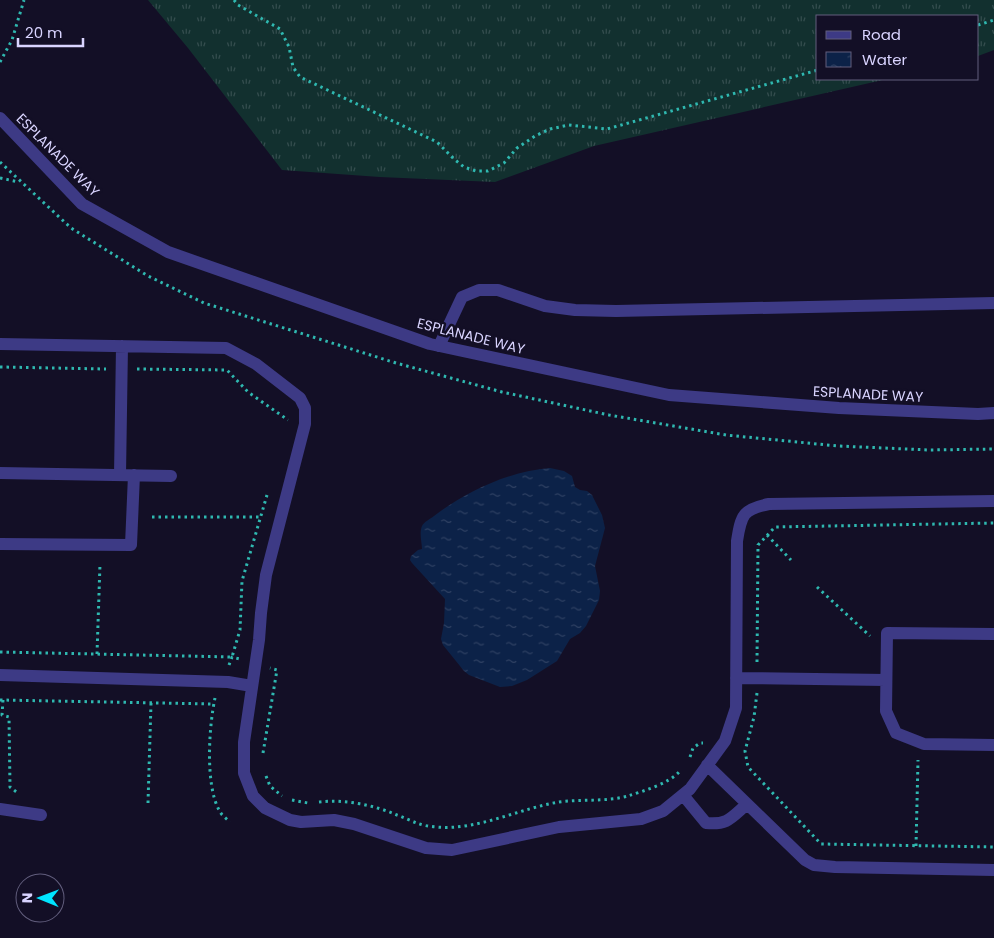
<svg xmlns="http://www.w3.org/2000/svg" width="994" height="938" font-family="Poppins,sans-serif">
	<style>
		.grass { fill: url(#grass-tufts) }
		.water { fill: url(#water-ripples) }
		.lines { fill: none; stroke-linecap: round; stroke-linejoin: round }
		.path { stroke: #2fb8b0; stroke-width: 3; stroke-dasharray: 2.5 4; stroke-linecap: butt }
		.minor { stroke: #3d3a85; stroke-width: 12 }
		.labels { text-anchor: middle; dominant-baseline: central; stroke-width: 5; stroke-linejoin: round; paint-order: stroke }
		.street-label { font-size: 14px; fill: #d9d4ff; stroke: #130f26 }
	</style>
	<defs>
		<pattern id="grass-tufts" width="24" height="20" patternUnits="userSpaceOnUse" patternTransform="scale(1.25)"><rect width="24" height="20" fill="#12302f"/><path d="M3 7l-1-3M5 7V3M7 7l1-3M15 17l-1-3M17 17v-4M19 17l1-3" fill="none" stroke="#344d4e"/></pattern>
		<pattern id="water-ripples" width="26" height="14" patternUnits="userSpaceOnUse" patternTransform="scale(1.25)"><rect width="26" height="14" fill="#0c2248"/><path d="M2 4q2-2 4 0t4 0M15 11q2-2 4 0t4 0" fill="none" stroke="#2f4163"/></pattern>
	</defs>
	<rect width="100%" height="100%" fill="#130f26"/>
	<path class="grass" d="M 148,0 L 994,0 L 994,50 L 978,56 L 978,16 L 818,16 L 818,79 L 887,79 L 594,146 L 495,182 L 380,177 L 282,170 L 188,48 Z"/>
	<path class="water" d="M 550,468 L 564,471 L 572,476 L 575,487 L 580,490 L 587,491 L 592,495 L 602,515 L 605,528 L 595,566 L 600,591 L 599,600 L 586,626 L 580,633 L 570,639 L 557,661 L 527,680 L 512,686 L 500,687 L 469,675 L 464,671 L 443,645 L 441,639 L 444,623 L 445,599 L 412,563 L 410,560 L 411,556 L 418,550 L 422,549 C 422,543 419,533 422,526 C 424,522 430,519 434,516 C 465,492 509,471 550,468 Z"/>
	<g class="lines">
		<path class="path" d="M 234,0 L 238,5 L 280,29 L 289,47 L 293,67 L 300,77 L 437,142 L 454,159 L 464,167 L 476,171 L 488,171 L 504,163 L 517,148 L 535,136 L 550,129 L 569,125 L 607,129 L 818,70
			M 978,25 L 994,20
			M 0,62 L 12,40 L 24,0
			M 0,162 L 71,228 L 148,276 L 204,303 L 396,363 L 502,392 L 609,415 L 726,435 L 838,446 L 929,450 L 994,449
			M 0,178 L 19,182
			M 0,367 L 106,369
			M 137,369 L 227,370 L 248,392 L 288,420
			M 152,517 L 260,517
			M 767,535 L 791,560
			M 817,587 L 870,636
			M 0,652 L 232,657 L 240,630 L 242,581 L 267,495
			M 97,654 L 100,564
			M 757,662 L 758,545 L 775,527 L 994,523
			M 229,665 L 232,657 L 240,659
			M 757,693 L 754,717 L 745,751 L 748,767 L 821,844 L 994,847
			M 215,698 C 209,726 205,784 219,810 C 221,815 226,818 230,822
			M 0,700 L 214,704
			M 3,700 L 2,715 L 9,717 L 10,787 L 19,794
			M 263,753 L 277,670 L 270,668
			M 690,757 L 693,748 L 700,743 L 703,743
			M 266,776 L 270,786 L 282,796
			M 292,800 L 308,803
			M 319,802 C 344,799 374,805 397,815 C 413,821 419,826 437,827 C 476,831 521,808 559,802 C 582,799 606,802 628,796 C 643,791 668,784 679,772
			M 148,803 L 151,703
			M 916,846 L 918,760"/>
		<path class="minor" d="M 0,118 L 82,204 L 168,252 L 430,344 L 669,395 L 839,408 L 978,414 L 994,413
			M 0,344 L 226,348 L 256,364 L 300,398 L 305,408 L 305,424 L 266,575 L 261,613 L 259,640 L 244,742 L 244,773 L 253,796 L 265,808 L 290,820 L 301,822 L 334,820 L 354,824 L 426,848 L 452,850 L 559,827 L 641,819 L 663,811 L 690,789 L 725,741 L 736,708 L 737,541 C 741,515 743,509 769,504 L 994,501
			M 439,346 L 462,297 L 479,290 L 498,290 L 545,306 L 575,310 L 616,311 L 994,303
			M 0,473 L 171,476
			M 120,475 L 122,346
			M 0,544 L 131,545 L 134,475
			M 994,634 L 887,633 L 886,711 L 896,733 L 924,744 L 994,745
			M 0,675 L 228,682 L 252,686
			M 736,678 L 886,680
			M 707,765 L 805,860 L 814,865 L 835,867 L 994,870
			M 683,795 L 706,823 C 728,825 731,818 747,804
			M 0,809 L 41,815"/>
	</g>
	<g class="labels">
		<g class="street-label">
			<text transform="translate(58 155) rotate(45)">ESPLANADE WAY</text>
			<text transform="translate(471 336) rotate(14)">ESPLANADE WAY</text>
			<text transform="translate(868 394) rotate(3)">ESPLANADE WAY</text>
		</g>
	</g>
	<rect x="816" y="15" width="162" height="65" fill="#130f26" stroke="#625e7d"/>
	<rect x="826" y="31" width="25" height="8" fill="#3d3a85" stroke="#625e7d"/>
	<text x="862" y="40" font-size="15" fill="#d9d4ff">Road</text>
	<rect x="826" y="52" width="25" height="15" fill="url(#water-ripples)" stroke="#625e7d"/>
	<text x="862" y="65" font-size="15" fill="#d9d4ff">Water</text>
	<g transform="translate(40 898) rotate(271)"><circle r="24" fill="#130f26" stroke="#625e7d"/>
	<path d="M0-4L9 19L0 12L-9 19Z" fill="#00e5ff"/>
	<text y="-8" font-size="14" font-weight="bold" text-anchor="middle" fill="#d9d4ff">N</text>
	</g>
	<path d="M18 38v8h65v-8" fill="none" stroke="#d9d4ff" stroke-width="2.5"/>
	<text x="25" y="38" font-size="15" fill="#d9d4ff" stroke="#130f26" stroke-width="4" paint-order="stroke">20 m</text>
</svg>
